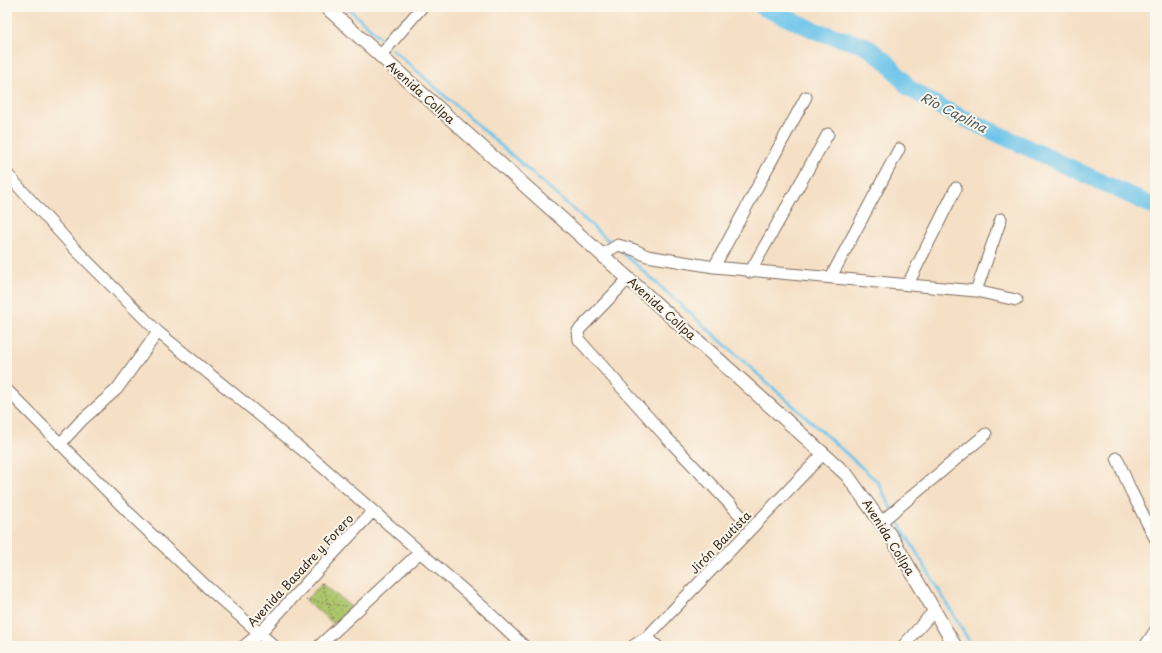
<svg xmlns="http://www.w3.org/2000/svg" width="1162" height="653" font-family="'Playpen Sans',sans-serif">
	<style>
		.green { fill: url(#green-dots); stroke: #747845 }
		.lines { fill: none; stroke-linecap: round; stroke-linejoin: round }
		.stream { stroke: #6dc4ea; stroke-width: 3 }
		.river { stroke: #6dc4ea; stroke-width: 17 }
		.minor-casing { stroke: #7c6958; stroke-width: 13 }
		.major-casing { stroke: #7c6958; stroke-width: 15 }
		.path { stroke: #7c6958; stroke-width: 1.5; stroke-dasharray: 1 3; stroke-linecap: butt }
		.minor { stroke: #fff; stroke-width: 11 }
		.major { stroke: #fff; stroke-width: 13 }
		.labels { text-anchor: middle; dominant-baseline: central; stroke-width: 4; stroke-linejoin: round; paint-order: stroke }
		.street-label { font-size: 12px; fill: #3b2a1e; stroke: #fbf7ec }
		.water-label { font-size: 13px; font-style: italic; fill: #4a585b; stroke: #fbf7ec }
	</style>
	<defs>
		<pattern id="green-dots" width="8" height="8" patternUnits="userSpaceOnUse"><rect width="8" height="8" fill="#adc76c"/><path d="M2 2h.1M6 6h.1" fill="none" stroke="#8ea258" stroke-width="1.8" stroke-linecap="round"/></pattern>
	</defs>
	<rect width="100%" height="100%" fill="#fbf7ec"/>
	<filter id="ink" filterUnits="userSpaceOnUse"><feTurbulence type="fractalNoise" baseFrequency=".025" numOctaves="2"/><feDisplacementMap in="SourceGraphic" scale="8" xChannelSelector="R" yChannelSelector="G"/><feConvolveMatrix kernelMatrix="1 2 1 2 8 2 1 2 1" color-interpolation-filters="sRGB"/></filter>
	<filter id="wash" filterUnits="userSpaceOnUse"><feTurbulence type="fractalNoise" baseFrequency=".012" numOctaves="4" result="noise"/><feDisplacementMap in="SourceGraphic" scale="16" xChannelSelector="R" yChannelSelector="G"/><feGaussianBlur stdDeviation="0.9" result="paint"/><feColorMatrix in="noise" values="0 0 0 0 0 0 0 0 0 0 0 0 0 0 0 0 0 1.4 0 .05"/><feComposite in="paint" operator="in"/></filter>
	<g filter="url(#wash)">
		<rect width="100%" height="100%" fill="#f5dfc5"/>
		<path class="green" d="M 322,583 L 351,607 L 334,624 L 306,600 Z"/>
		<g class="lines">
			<path class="stream" d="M 347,7 L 386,43
				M 392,49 L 609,241
				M 622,252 L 878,482 L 892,510
				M 896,518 L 972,646"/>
			<path class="river" d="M 762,7 L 819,32 L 866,46 L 888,63 L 909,88 L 940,107 L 1155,207"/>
		</g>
	</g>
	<g filter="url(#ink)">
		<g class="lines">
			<g class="minor-casing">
				<path id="minor" d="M 380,56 L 422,7
					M 7,174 L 75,249 L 158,332 L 317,462 L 484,608 L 524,646
					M 603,254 L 618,245 L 635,250 L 647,256 L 714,267 L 976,291 L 1016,300
					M 714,267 L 806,97
					M 750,272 L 828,134
					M 831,277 L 899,149
					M 629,278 L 578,331 L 579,340 L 666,437 L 743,518
					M 908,284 L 956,188
					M 976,291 L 1001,219
					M 7,390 L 129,513 L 207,587 L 274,646
					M 60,444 L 81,421 L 117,389 L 158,332
					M 1117,458 L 1130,489 L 1155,538
					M 881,522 L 986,434
					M 647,637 L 657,646
					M 244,646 L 260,633 L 373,511
					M 319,646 L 420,552
					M 633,646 L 647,637 L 824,453
					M 903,646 L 934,611
					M 1145,646 L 1155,631"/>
			</g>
			<g class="major-casing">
				<path id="major" d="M 326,7 L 847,475 L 892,538 L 955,646"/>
			</g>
			<path class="path" d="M 322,583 L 333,620
				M 306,600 L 346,606"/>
			<use href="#minor" class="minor"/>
			<use href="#major" class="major"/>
		</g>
	</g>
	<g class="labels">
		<g class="street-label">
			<text transform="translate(421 92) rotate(42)">Avenida Collpa</text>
			<text transform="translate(662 308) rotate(42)">Avenida Collpa</text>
			<text transform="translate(889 537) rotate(58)">Avenida Collpa</text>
			<text transform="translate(720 542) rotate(-46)">Jirón Bautista</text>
			<text transform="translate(300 570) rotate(-47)">Avenida Basadre y Forero</text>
		</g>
		<g class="water-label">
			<text transform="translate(954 112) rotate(27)">Río Caplina</text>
		</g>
	</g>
	<rect width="1162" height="653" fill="none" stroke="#fbf7ec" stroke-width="24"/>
</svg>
